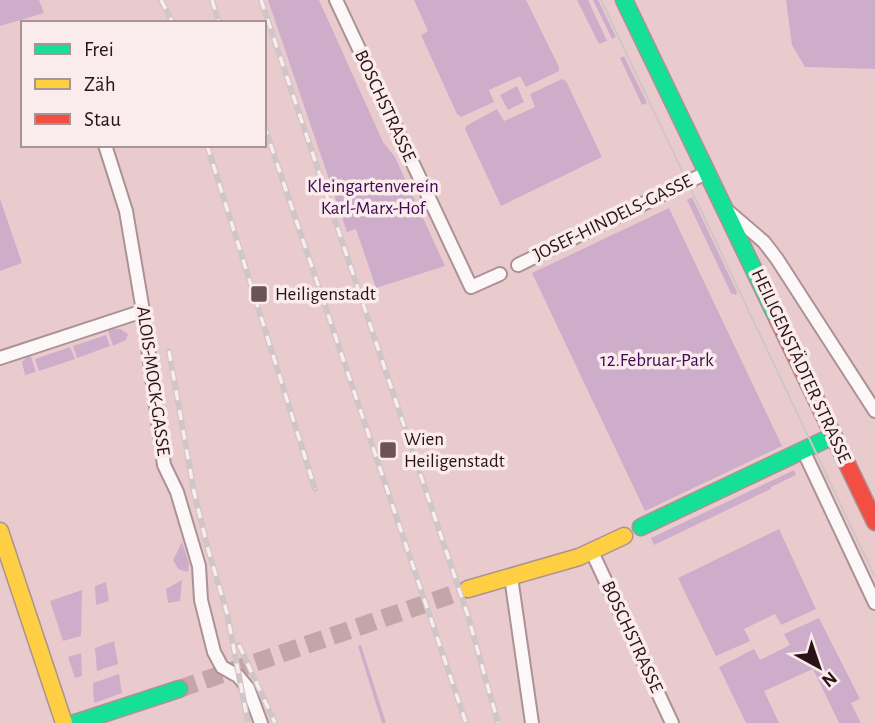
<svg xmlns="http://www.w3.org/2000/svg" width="875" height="723" font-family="'Alegreya Sans',sans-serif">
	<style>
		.green { fill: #ceadcb }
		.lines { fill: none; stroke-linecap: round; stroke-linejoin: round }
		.secondary-tunnel { stroke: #c4a6a8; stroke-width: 18; stroke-dasharray: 18 9; stroke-linecap: butt }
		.street-casing { stroke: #ac9295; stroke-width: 16 }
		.fast-casing { stroke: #ac9295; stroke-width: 19 }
		.slow-casing { stroke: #ac9295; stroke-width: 19 }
		.jam-casing { stroke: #ac9295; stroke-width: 19 }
		.street { stroke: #fcf7f8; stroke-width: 12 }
		.fast { stroke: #16e098; stroke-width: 16 }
		.slow { stroke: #ffcf43; stroke-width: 16 }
		.jam { stroke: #f24e42; stroke-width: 16 }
		.tram { stroke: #d0c6c7; stroke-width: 2 }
		.rail-casing { stroke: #d0c6c7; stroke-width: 6 }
		.rail { stroke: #faebec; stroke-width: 3.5; stroke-dasharray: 10; stroke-linecap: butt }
		.poi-dot { fill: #6e5355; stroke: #faebec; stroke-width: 2.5 }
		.labels { text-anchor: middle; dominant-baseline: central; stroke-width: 7; stroke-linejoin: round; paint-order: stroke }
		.street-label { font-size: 19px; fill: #2b1215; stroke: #faebec }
		.park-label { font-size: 19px; fill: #410956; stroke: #faebec }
		.poi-label { font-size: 19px; fill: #2b1215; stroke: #faebec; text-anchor: start }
	</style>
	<rect width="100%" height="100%" fill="#eacbcd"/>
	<path class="green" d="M 0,0 L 39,0 L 44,13 L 0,26 Z
		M 268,0 L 319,0 L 383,142 L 395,157 L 445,266 L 376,288 L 356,229 L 347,232 Z
		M 414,0 L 526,0 L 559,67 L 559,71 L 526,87 L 520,76 L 489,90 L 494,102 L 461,117 L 457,114 L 421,35 L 428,31 Z
		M 577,0 L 588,0 L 607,41 L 599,44 Z
		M 593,0 L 598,0 L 616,37 L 612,39 Z
		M 786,0 L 875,0 L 875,69 L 805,67 L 792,45 Z
		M 624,56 L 647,103 L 642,105 L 620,58 Z
		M 562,79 L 566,81 L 602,157 L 501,206 L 465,129 L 466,126 L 497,109 L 504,121 L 535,107 L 530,94 Z
		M 517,86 L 524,102 L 508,110 L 500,95 Z
		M 692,197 L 737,292 L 736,295 L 731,293 L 687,200 Z
		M 0,199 L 22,263 L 0,271 Z
		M 669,208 L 782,446 L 645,511 L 532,273 Z
		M 110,329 L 120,329 L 128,334 L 126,340 L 113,346 L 108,331 Z
		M 106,335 L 110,346 L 77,358 L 73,346 Z
		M 70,347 L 75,359 L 39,371 L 35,359 Z
		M 28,356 L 31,357 L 36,372 L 25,375 L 22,362 Z
		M 794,470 L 796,475 L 771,487 L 771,489 L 654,545 L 651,538 Z
		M 779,529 L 816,609 L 781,625 L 775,614 L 744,629 L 750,641 L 716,656 L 678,578 Z
		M 182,542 L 189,563 L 188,572 L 178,569 L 173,560 Z
		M 182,580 L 180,601 L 168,603 L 166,589 Z
		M 106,582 L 109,601 L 96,605 L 95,586 Z
		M 82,590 L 81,636 L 63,641 L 50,601 Z
		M 819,618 L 860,699 L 851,703 L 861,723 L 839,723 L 813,669 L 764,691 L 779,723 L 746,723 L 719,667 L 754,649 L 760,660 L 790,645 L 784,634 Z
		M 114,641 L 118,664 L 97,671 L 95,648 Z
		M 361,645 L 386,723 L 382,723 L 358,646 Z
		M 81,653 L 82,676 L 75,678 L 68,657 Z
		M 119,674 L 122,693 L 94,703 L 93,683 Z"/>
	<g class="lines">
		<path class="secondary-tunnel" d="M 179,689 L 468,589"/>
		<g class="street-casing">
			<path id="street" d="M 336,0 L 471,287 L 500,274
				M 105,145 L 126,211 L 143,311 L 164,465 L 177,492 L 199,566 L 201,600 L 214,652 L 222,667 L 238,676 L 248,688 L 261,723
				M 729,212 L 764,242 L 777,259 L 875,411
				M 518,265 L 708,172
				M 0,358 L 143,311
				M 803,450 L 875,603
				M 592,552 L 672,723
				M 511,577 L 532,723"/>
		</g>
		<g class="fast-casing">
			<path id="fast" d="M 624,0 L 778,320
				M 641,527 L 833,436
				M 75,723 L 179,689"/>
		</g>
		<g class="slow-casing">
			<path id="slow" d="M 0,531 L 64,723
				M 468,589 L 579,557 L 624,536"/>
		</g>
		<g class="jam-casing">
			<path id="jam" d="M 778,320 L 875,522"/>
		</g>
		<use href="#street" class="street"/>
		<use href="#fast" class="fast"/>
		<use href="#slow" class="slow"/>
		<use href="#jam" class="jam"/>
		<path class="tram" d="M 601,0 L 875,577"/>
		<g class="rail-casing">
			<path id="rail" d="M 161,0 L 173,23
				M 212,0 L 219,23
				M 261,0 L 468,616 L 498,723
				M 264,125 L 466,723
				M 207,145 L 315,489
				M 169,351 L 194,492 L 208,549 L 227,613 L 248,723
				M 239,645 L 275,723"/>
		</g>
		<use href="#rail" class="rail"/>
	</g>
	<g class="poi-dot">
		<rect x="250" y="285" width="18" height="18" rx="3.5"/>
		<rect x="379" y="441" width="18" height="18" rx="3.5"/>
	</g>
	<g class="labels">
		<g class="street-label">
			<text transform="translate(385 106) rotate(65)">BOSCHSTRASSE</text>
			<text transform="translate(613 218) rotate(-26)">JOSEF-HINDELS-GASSE</text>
			<text transform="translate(801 366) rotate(65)">HEILIGENSTÄDTER STRASSE</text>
			<text transform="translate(153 381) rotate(82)">ALOIS-MOCK-GASSE</text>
			<text transform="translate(632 637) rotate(65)">BOSCHSTRASSE</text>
		</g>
		<g class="park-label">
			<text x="373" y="186">Kleingartenverein<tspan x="373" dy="22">Karl-Marx-Hof</tspan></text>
			<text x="657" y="360">12.Februar-Park</text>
		</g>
		<g class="poi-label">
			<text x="275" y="294">Heiligenstadt</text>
			<text x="404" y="439">Wien<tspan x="404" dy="22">Heiligenstadt</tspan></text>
		</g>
	</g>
	<rect x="21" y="21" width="245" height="126" fill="#faebec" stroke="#a79496" stroke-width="2"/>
	<rect x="35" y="44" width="35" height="10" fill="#16e098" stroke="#a79496" stroke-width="2"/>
	<text x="84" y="56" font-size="21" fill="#2b1215">Frei</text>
	<rect x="35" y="79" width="35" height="10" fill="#ffcf43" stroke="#a79496" stroke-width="2"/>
	<text x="84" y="91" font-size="21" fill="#2b1215">Zäh</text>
	<rect x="35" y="114" width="35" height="10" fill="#f24e42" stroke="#a79496" stroke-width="2"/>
	<text x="84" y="126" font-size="21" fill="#2b1215">Stau</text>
	<g transform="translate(819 667) rotate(140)" stroke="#faebec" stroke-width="5" paint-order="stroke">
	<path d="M0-5L12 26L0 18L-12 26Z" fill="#2b1215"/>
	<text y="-10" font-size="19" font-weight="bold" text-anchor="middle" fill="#2b1215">N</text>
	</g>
</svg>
